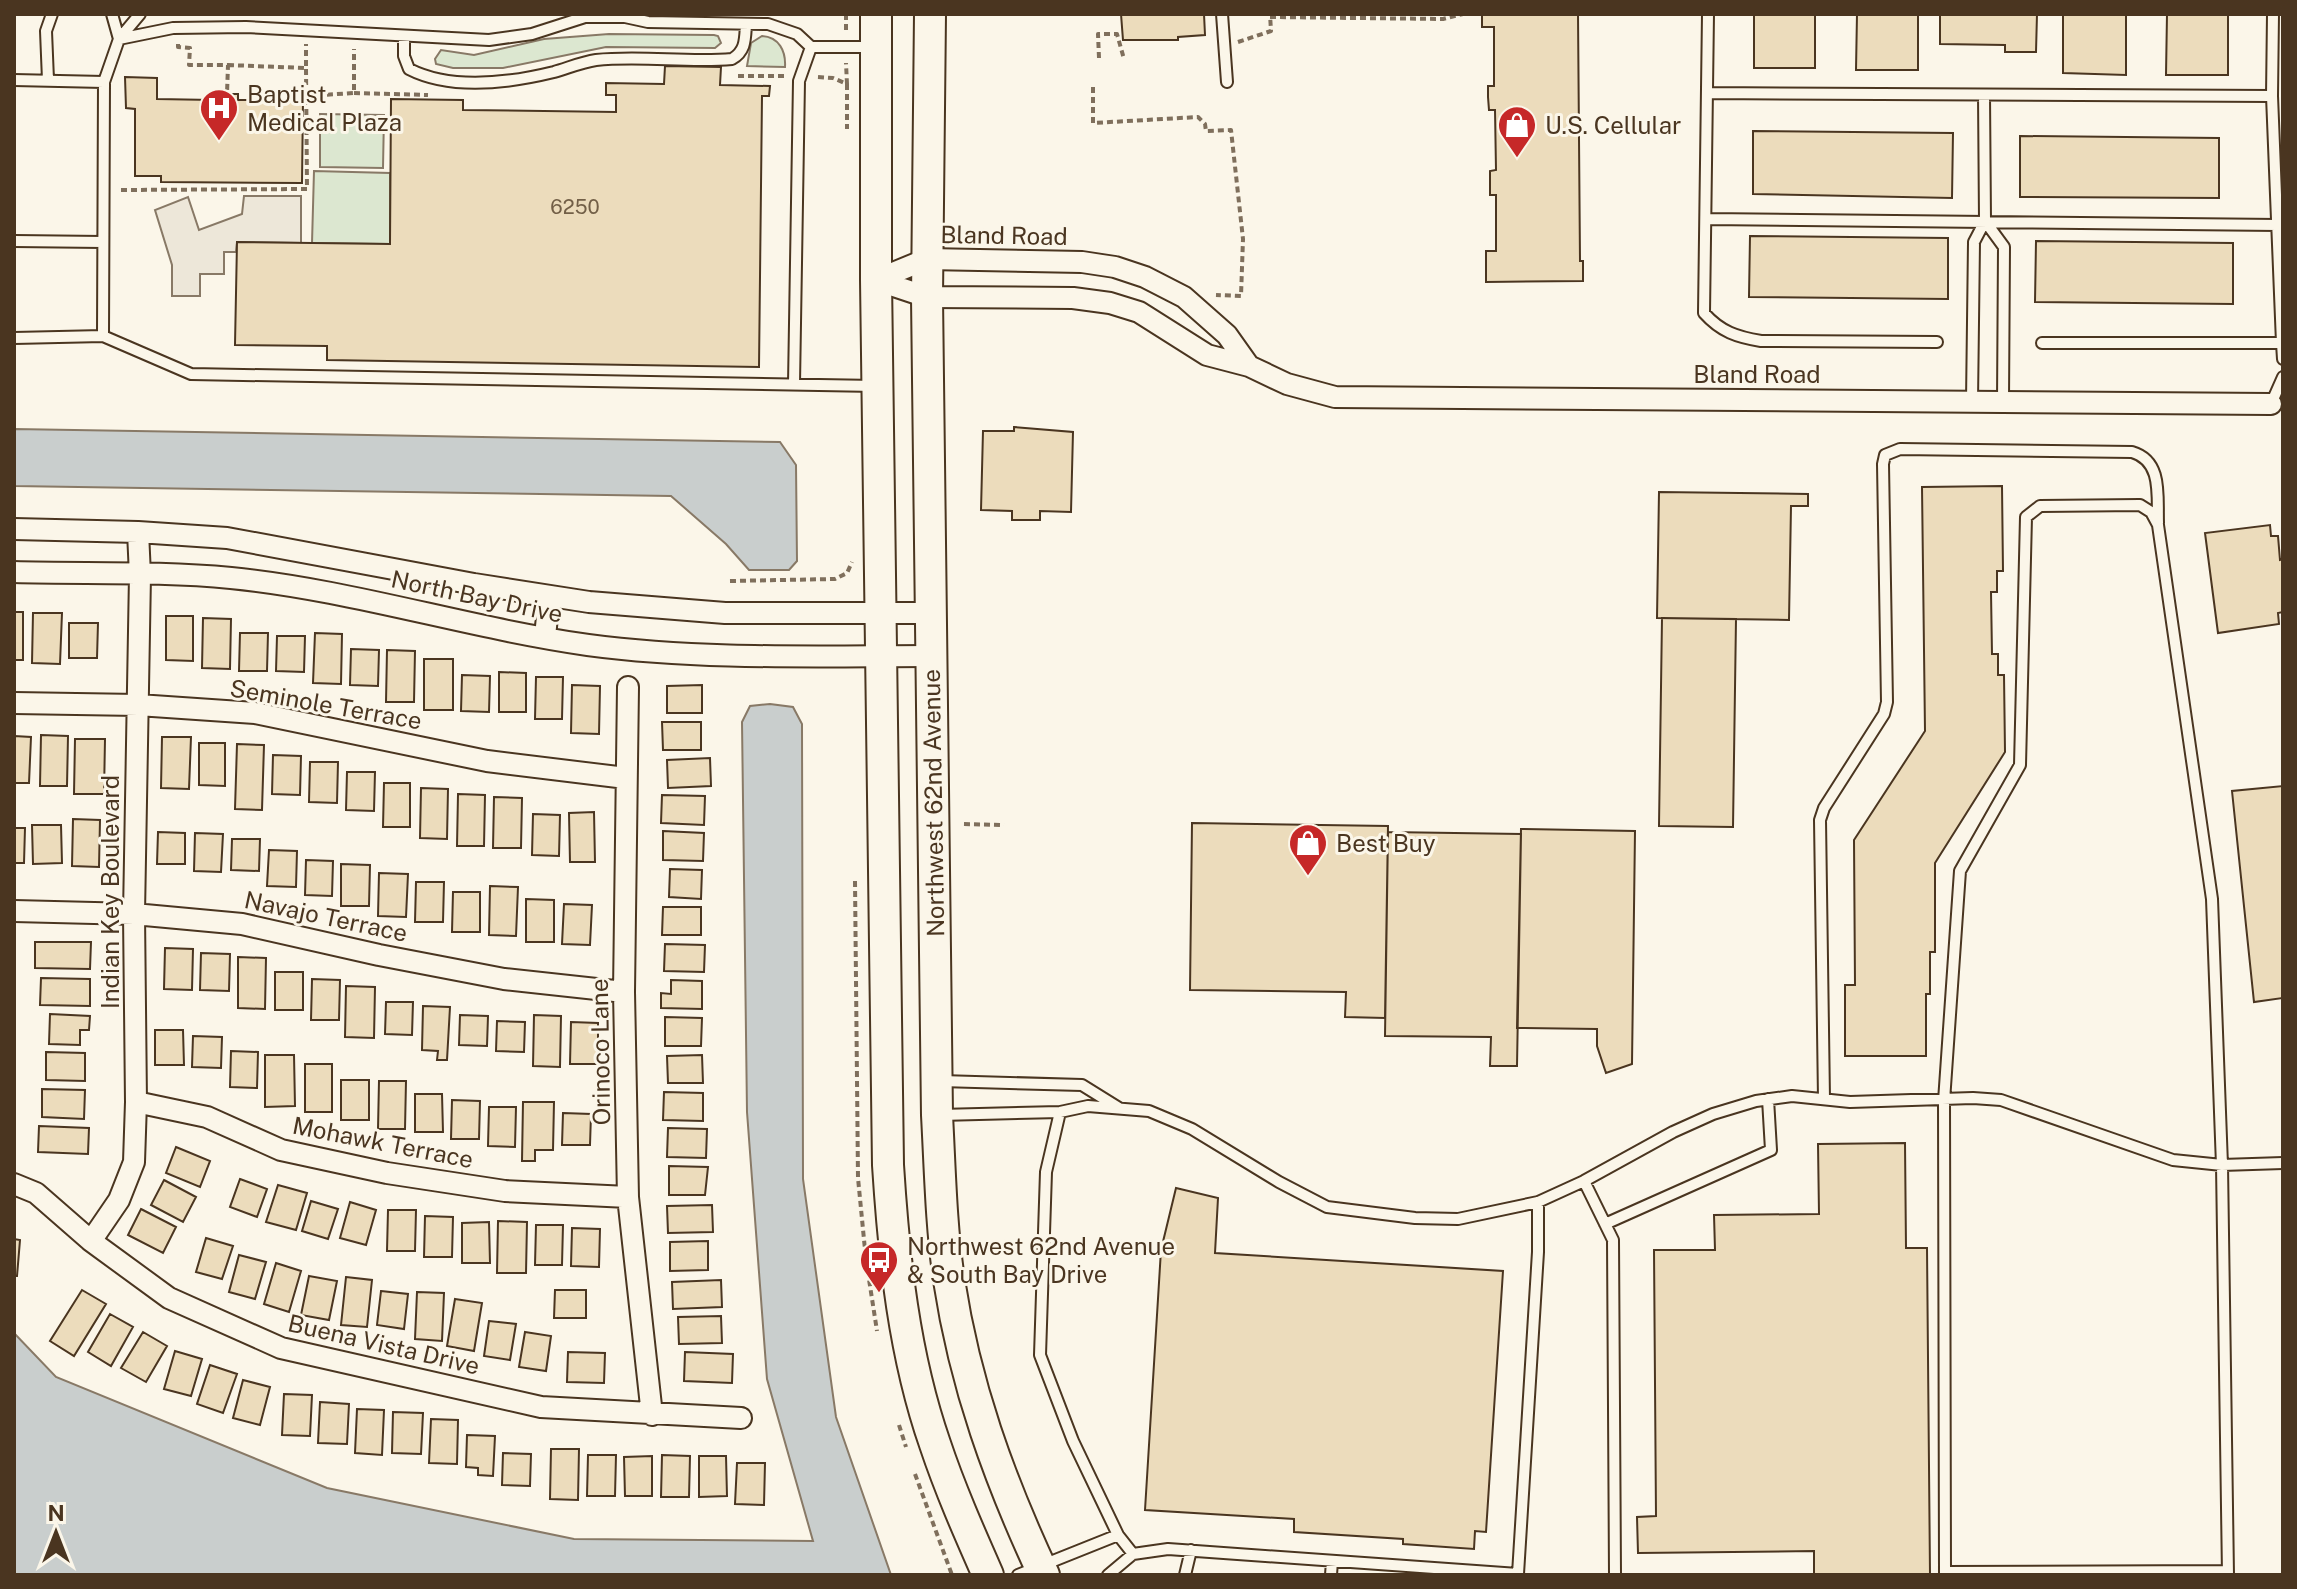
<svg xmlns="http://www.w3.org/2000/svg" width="2297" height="1589" font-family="'Public Sans',sans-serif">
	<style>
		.green { fill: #dce7d0; stroke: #887966; stroke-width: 2 }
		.parking { fill: #ede7d9; stroke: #887966; stroke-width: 2 }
		.water { fill: #c9cecd; stroke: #887966; stroke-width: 2 }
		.building { fill: #ecdcbc; stroke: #4a3520; stroke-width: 2 }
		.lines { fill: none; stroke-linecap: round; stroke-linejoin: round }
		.lane-casing { stroke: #4a3520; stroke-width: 14 }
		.street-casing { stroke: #4a3520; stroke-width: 24 }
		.secondary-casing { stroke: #4a3520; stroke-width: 34 }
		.path { stroke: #7f6f5c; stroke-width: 4; stroke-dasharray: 6 4; stroke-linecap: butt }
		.lane { stroke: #fbf6e9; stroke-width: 10 }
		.street { stroke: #fbf6e9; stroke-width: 20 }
		.secondary { stroke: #fbf6e9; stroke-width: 30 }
		.labels { text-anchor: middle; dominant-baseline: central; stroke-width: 6; stroke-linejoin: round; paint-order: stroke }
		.number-label { font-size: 20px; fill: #725f47 }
		.poi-label { font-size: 24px; fill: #4a3520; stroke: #fbf6e9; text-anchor: start }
		.street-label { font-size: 24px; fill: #4a3520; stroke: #fbf6e9 }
	</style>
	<rect width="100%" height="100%" fill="#fbf6e9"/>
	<path class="green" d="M 609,34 L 714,35 L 718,36 L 721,43 L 715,48 L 606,47 L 503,68 L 453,68 L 436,64 L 435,59 L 441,50 L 474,55 L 544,39 Z
		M 762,36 C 779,37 786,51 785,67 L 747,66 L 751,43 Z
		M 320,114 L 384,115 L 383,168 L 320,167 Z
		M 314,171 L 390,173 L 390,244 L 312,243 Z"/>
	<path class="parking" d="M 244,196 L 301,196 L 301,243 L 237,242 L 236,252 L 224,252 L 224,274 L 200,274 L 200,296 L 172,296 L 172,265 L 155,210 L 188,197 L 199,230 L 242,214 Z"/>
	<path class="water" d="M 14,429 L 780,442 L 796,465 L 797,561 L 789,570 L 749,570 L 726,544 L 671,496 L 14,486 Z
		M 770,704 L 793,707 L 802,724 L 803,1179 L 836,1417 L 891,1575 L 14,1575 L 14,1333 L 56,1377 L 327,1488 L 574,1539 L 813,1541 L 767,1379 L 747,1112 L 742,722 L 750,706 Z"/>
	<path class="building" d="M 1121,14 L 1204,14 L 1205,35 L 1178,37 L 1178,40 L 1123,40 Z
		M 1482,14 L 1578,14 L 1580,261 L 1583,261 L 1583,281 L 1486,282 L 1486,251 L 1496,251 L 1496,195 L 1490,195 L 1490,171 L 1496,170 L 1495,110 L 1489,110 L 1488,97 L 1488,86 L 1494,86 L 1494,27 L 1482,27 Z
		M 1754,14 L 1815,14 L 1815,68 L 1754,68 Z
		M 1857,14 L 1918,14 L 1918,70 L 1856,70 Z
		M 1940,14 L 2037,14 L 2036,52 L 2005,52 L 2005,45 L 1940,44 Z
		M 2063,14 L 2126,14 L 2126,75 L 2063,73 Z
		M 2167,14 L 2228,14 L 2228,75 L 2166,75 Z
		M 665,66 L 721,67 L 720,85 L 770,86 L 769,96 L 762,96 L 759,367 L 327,360 L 327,346 L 235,345 L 237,242 L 390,244 L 391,99 L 463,100 L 463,110 L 616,112 L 616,95 L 606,95 L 606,83 L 664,84 Z
		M 125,77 L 157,78 L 157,99 L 213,100 L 213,94 L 238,94 L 238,100 L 303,100 L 302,183 L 161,182 L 161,176 L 135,176 L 135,109 L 126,108 Z
		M 1753,131 L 1953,133 L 1952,198 L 1753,194 Z
		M 2020,136 L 2219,138 L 2219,198 L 2020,197 Z
		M 1750,236 L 1948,238 L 1948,299 L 1749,297 Z
		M 2036,241 L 2233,243 L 2233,304 L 2035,302 Z
		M 1014,427 L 1073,432 L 1071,512 L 1040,511 L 1040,520 L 1012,520 L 1012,511 L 981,510 L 983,431 L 1014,431 Z
		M 2002,486 L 2003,571 L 1997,571 L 1997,592 L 1991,592 L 1992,654 L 1998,654 L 1998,675 L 2004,675 L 2005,752 L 1935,863 L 1935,952 L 1930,952 L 1930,994 L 1926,994 L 1926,1056 L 1845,1056 L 1845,985 L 1855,985 L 1854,840 L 1925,731 L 1922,487 Z
		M 1659,492 L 1808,494 L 1808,506 L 1791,506 L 1789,620 L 1657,618 Z
		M 2270,525 L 2271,536 L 2278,536 L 2280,560 L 2283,559 L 2283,612 L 2278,613 L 2279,624 L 2218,633 L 2205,533 Z
		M 14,612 L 23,612 L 23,660 L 14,660 Z
		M 33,613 L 62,613 L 60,664 L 32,663 Z
		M 166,616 L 193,616 L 193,661 L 166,660 Z
		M 203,618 L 231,619 L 230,669 L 202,668 Z
		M 1662,618 L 1736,619 L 1733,827 L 1659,826 Z
		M 69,623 L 98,623 L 97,658 L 69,658 Z
		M 240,633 L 268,633 L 267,671 L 239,671 Z
		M 315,633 L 342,634 L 341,684 L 313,683 Z
		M 277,636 L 305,636 L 304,672 L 276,671 Z
		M 351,649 L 379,650 L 378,686 L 350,685 Z
		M 387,650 L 415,651 L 414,702 L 386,702 Z
		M 424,659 L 453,659 L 453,710 L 424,710 Z
		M 499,672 L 526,673 L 526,712 L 499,712 Z
		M 462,675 L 490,676 L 489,712 L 461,711 Z
		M 536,677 L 563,677 L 562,719 L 535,719 Z
		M 572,685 L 600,686 L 599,734 L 571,733 Z
		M 702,685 L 702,713 L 667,713 L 667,686 Z
		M 662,722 L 701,722 L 701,750 L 663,750 Z
		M 41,735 L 68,736 L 67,786 L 40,786 Z
		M 14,736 L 31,737 L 29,783 L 14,783 Z
		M 162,737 L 191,737 L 189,789 L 161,788 Z
		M 75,739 L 105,739 L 104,794 L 74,794 Z
		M 199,743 L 225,743 L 225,786 L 199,785 Z
		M 237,744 L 264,745 L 262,810 L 235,809 Z
		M 273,755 L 301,756 L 300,795 L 272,794 Z
		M 710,758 L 711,786 L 668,788 L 667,760 Z
		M 310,762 L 338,762 L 337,803 L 309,802 Z
		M 347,772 L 375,772 L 374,811 L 346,810 Z
		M 384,783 L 410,783 L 410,827 L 383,827 Z
		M 2283,786 L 2283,998 L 2254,1002 L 2232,791 Z
		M 421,788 L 448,789 L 447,839 L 420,838 Z
		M 458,794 L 485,795 L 484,846 L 457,846 Z
		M 662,795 L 705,796 L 704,825 L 661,823 Z
		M 494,797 L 522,798 L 521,848 L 493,848 Z
		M 594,812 L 595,862 L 570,862 L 569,813 Z
		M 533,814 L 560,815 L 559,856 L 532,855 Z
		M 73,819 L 100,820 L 99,867 L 72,866 Z
		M 1192,823 L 1388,826 L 1385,1018 L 1345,1017 L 1346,992 L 1190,990 Z
		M 32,825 L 61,825 L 62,863 L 33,864 Z
		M 14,828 L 25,828 L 24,863 L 14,863 Z
		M 1521,829 L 1635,831 L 1632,1064 L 1606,1073 L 1597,1046 L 1597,1029 L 1517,1028 Z
		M 663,831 L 704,833 L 703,861 L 663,860 Z
		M 158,832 L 185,833 L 185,864 L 157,864 Z
		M 1388,832 L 1521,834 L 1517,1066 L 1490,1066 L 1491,1037 L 1385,1036 Z
		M 195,833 L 223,834 L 221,872 L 194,871 Z
		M 232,839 L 260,839 L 259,871 L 231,870 Z
		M 269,850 L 297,851 L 296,887 L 267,886 Z
		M 306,860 L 333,861 L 332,896 L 305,895 Z
		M 341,864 L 370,865 L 369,906 L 341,906 Z
		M 670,869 L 702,870 L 701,899 L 669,897 Z
		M 379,873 L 408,874 L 406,917 L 378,916 Z
		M 416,882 L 444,882 L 443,922 L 415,922 Z
		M 490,886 L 518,887 L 516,936 L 489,935 Z
		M 453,892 L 480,892 L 480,932 L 452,932 Z
		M 526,899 L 554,900 L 554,942 L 526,942 Z
		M 564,904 L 592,905 L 590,945 L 562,944 Z
		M 663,907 L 701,907 L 701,935 L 662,935 Z
		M 35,942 L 91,942 L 90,969 L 35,968 Z
		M 665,944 L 705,945 L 704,972 L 664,971 Z
		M 165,948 L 193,949 L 192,990 L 164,989 Z
		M 201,953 L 230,954 L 229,991 L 200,990 Z
		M 238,957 L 266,958 L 265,1009 L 238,1008 Z
		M 275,972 L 303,972 L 303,1010 L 275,1010 Z
		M 41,978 L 90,979 L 90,1006 L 40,1005 Z
		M 312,979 L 340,980 L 339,1020 L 311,1020 Z
		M 671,980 L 702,981 L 702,1009 L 661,1008 L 661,993 L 671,994 Z
		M 346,986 L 375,987 L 374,1038 L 345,1037 Z
		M 386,1002 L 413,1002 L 412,1035 L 385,1034 Z
		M 423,1006 L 450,1007 L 447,1060 L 437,1060 L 438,1051 L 422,1050 Z
		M 50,1014 L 90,1016 L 89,1030 L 80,1030 L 80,1045 L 49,1044 Z
		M 460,1015 L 488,1016 L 487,1046 L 459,1045 Z
		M 534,1015 L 561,1016 L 560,1067 L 533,1066 Z
		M 665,1017 L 702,1018 L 701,1046 L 665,1046 Z
		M 497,1021 L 525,1022 L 524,1052 L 496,1051 Z
		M 571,1022 L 598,1023 L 598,1064 L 570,1064 Z
		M 155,1030 L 183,1030 L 184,1065 L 155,1065 Z
		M 193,1036 L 222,1037 L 221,1068 L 192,1067 Z
		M 231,1051 L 258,1052 L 257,1088 L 230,1087 Z
		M 46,1052 L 85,1053 L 85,1081 L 46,1080 Z
		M 265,1055 L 294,1055 L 295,1106 L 265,1107 Z
		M 702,1055 L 703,1083 L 668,1083 L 667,1056 Z
		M 305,1064 L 332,1064 L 332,1112 L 305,1112 Z
		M 341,1080 L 369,1080 L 369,1120 L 341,1120 Z
		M 379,1081 L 406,1081 L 405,1129 L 378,1129 Z
		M 42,1089 L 85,1090 L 84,1119 L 42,1117 Z
		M 664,1092 L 703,1093 L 703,1121 L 663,1120 Z
		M 415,1094 L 442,1094 L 443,1132 L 415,1132 Z
		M 452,1100 L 480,1101 L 479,1139 L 451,1139 Z
		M 523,1102 L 554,1102 L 553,1150 L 535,1150 L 535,1161 L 522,1161 Z
		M 489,1107 L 516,1107 L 515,1147 L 488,1146 Z
		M 563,1113 L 591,1114 L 590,1145 L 562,1145 Z
		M 39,1126 L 89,1128 L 88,1154 L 38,1152 Z
		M 668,1128 L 707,1129 L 706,1158 L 667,1157 Z
		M 1905,1143 L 1906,1248 L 1927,1248 L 1930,1575 L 1814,1575 L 1814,1551 L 1638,1553 L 1637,1517 L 1656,1516 L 1654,1250 L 1715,1250 L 1714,1215 L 1819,1214 L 1818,1144 Z
		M 176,1147 L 210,1161 L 200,1187 L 166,1173 Z
		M 669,1166 L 708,1167 L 705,1195 L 669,1195 Z
		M 240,1179 L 267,1189 L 257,1217 L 230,1207 Z
		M 164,1180 L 196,1197 L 183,1222 L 151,1205 Z
		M 278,1185 L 307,1193 L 296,1230 L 266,1222 Z
		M 1176,1188 L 1218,1198 L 1215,1253 L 1503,1271 L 1486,1532 L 1475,1531 L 1474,1549 L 1403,1544 L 1403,1539 L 1294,1532 L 1294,1519 L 1145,1510 L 1161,1250 Z
		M 311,1201 L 338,1209 L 328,1239 L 302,1231 Z
		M 350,1202 L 376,1210 L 366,1245 L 340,1238 Z
		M 712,1205 L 713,1232 L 668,1233 L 667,1206 Z
		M 141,1209 L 176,1227 L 163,1253 L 128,1235 Z
		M 388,1210 L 416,1210 L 415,1251 L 387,1251 Z
		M 425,1216 L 453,1217 L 452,1257 L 424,1257 Z
		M 498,1221 L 527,1222 L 526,1273 L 497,1273 Z
		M 489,1222 L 490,1263 L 462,1263 L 462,1223 Z
		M 536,1225 L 563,1225 L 562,1265 L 535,1265 Z
		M 572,1228 L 600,1229 L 599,1267 L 571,1266 Z
		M 206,1238 L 233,1246 L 222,1279 L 196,1272 Z
		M 14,1239 L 20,1240 L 17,1276 L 14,1276 Z
		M 708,1241 L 708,1270 L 670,1271 L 670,1242 Z
		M 239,1255 L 266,1262 L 255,1299 L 229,1292 Z
		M 276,1263 L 301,1271 L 289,1312 L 264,1304 Z
		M 309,1276 L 337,1281 L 329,1320 L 301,1315 Z
		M 346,1277 L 372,1280 L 367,1327 L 341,1325 Z
		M 721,1280 L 722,1307 L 673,1309 L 672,1282 Z
		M 82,1290 L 106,1304 L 74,1356 L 50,1341 Z
		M 555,1290 L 586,1290 L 586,1318 L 554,1318 Z
		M 381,1291 L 408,1294 L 404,1329 L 377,1325 Z
		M 417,1292 L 444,1293 L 442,1341 L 415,1339 Z
		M 455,1299 L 482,1303 L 474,1351 L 447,1346 Z
		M 110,1314 L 133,1327 L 111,1366 L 88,1352 Z
		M 721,1316 L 722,1343 L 679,1344 L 678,1317 Z
		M 489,1321 L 516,1324 L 510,1360 L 484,1356 Z
		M 143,1332 L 167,1346 L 146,1382 L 121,1368 Z
		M 525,1332 L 551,1336 L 546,1371 L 519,1367 Z
		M 175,1351 L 202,1359 L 191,1396 L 164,1389 Z
		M 568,1352 L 605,1353 L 604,1383 L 567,1382 Z
		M 685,1352 L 733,1354 L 732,1383 L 684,1381 Z
		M 210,1365 L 237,1374 L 223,1413 L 197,1404 Z
		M 243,1380 L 270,1387 L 260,1425 L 233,1418 Z
		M 284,1394 L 312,1395 L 310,1436 L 282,1435 Z
		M 320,1402 L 349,1404 L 347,1444 L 318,1443 Z
		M 357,1409 L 384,1410 L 382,1455 L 355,1453 Z
		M 393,1412 L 423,1413 L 421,1454 L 392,1453 Z
		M 431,1419 L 458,1420 L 457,1464 L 429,1463 Z
		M 467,1435 L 495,1436 L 493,1476 L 478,1475 L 478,1468 L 466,1467 Z
		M 551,1449 L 579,1449 L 578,1500 L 550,1499 Z
		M 503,1453 L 531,1454 L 530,1486 L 502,1485 Z
		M 588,1455 L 616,1455 L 615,1496 L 587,1496 Z
		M 662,1455 L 690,1456 L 689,1497 L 661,1497 Z
		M 652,1456 L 652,1496 L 625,1496 L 624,1457 Z
		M 699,1456 L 726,1456 L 727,1496 L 699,1497 Z
		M 737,1463 L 765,1463 L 764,1505 L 735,1504 Z"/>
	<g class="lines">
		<g class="lane-casing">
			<path id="lane" d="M 112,14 L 119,39
				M 1222,14 L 1227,82
				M 1708,14 L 1704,313 C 1721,332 1737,337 1761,341 L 1937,342
				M 404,37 L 404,56 L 409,69 C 452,91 509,83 554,72 C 568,68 582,62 596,60 C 641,55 687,63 732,59 C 746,51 745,39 746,24
				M 119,39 L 173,28 L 246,27 L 489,40 L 532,34 L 585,17 L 625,17 L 648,22 L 768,24 L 797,34 L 811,47 L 873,47
				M 14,80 L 104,82
				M 48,80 L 46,31 L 52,14
				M 1707,93 L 2272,96
				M 1707,219 L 2278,225
				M 1985,221 L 2004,247 L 2003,402
				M 14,241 L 103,242
				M 103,336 L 104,82 L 119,39 L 140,14
				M 14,338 L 103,336 L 191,374 L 876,386
				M 2042,343 L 2282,343 L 2272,96 L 2273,14
				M 2282,343 L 2283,359
				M 794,384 L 799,81 L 811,47
				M 1972,402 L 1974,242 L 1985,221 L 1984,95
				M 2271,404 L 2283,377
				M 941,1081 L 1082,1085 L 1119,1108
				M 1824,1099 L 1820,820 L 1824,808 L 1884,714 L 1887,702 L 1883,464 L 1885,455 L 1900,449 L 2132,452 C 2163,461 2157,496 2158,523
				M 1060,1112 L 1046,1172 L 1040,1355 L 1073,1441 L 1118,1535 L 1133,1554
				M 940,1115 L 1060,1112 L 1088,1106 L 1149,1111 L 1192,1129 L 1279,1182 L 1327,1207 L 1415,1218 L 1458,1219 L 1538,1202 L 1584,1181 L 1673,1132 L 1713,1114 L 1756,1101 L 1792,1096 L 1850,1102 L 1973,1098 L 2001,1100 L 2173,1160 L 2222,1165 L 2283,1163
				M 1584,1181 L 1613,1240 L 1615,1575
				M 1605,1224 L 1771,1150 L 1768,1099
				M 1945,1572 L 2228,1571
				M 1018,1575 L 1118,1535
				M 1108,1575 L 1133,1554 L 1168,1549 L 1518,1574 L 1538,1252 L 1538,1202
				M 1185,1575 L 1191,1550
				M 1331,1575 L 1332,1561
				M 1945,1575 L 1944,1101 L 1960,871 L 2020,765 L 2026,517 L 2040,506 L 2140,505 L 2151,512 L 2158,525 L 2212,899 L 2222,1165 L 2228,1575"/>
		</g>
		<g class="street-casing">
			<path id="street" d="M 876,280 L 927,297 L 1073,298 L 1110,303 L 1139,312 L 1207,355 L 1249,366 L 1287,384 L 1335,397 L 2271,404
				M 876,280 L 927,259 L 1082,262 L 1115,267 L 1145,277 L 1184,297 L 1227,335 L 1249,366
				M 14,529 L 138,532 L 227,538 L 474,584 L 589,602 L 725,613 L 931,613
				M 14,572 C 86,574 160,571 231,578 C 352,590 468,628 588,645 C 701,660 817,656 932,656
				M 545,637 L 549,596
				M 628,687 L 624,992 L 628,1197 L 652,1415
				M 14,703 L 138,705 L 255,713 L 487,761 L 626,778
				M 14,911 L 134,914 L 242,924 L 379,955 L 504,979 L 624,992
				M 136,1102 L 207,1117 L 281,1150 L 387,1173 L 505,1191 L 628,1197
				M 14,1184 L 36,1193 L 91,1241 L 169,1298 L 281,1348 L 541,1407 L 741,1418
				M 91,1241 L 119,1200 L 134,1162 L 136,1102 L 134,914 L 140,575 L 138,532"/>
		</g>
		<g class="secondary-casing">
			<path id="secondary" d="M 876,14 L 876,280 L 888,1165 C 894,1259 904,1355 935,1444 C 950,1489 969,1532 988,1575
				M 930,14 L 927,297 L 937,1115 C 940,1170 941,1225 949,1280 C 965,1385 999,1479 1044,1575"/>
		</g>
		<path class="path" d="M 846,14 L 846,30
			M 1270,17 L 1443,19 L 1463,14
			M 1238,42 L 1271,31 L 1270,14
			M 178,44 L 178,47 L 190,48 L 189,65 L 228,65 L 227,94
			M 1099,58 L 1098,34 L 1117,34 L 1124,59
			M 228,65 L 306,68 L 306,44
			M 738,76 L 785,76
			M 818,77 L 833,78 L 847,84 L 846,63
			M 847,84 L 847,129
			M 1093,87 L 1093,123 L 1198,117 L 1205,124 L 1206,131 L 1231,130 L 1243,239 L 1241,296 L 1216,295
			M 354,93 L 428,95
			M 307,96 L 354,93 L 354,49
			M 121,190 L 307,189 L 306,68
			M 730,581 L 835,579 L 847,573 L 852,562
			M 964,824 L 1004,825
			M 855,881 L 858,1178 L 866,1260 L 877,1331
			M 899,1425 L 906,1447
			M 915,1474 L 952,1575"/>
		<use href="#lane" class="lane"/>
		<use href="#street" class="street"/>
		<use href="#secondary" class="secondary"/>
	</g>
	<defs>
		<g id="hospital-pin" transform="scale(2)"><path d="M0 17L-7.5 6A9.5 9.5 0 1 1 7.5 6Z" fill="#c62828" stroke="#fbf6e9"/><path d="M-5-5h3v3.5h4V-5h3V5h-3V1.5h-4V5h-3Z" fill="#fff"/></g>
		<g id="shop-pin" transform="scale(2)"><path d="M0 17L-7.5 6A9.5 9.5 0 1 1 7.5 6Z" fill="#c62828" stroke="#fbf6e9"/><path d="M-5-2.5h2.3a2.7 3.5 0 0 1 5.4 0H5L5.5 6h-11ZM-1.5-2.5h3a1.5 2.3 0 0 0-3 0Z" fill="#fff"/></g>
		<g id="bus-pin" transform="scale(2)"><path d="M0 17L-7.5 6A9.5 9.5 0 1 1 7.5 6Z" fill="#c62828" stroke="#fbf6e9"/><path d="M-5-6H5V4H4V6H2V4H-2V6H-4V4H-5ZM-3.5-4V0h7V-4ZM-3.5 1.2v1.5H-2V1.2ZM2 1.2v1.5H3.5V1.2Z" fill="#fff"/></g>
	</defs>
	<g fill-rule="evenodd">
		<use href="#hospital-pin" x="219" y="108"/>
		<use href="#shop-pin" x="1517" y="125"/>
		<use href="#shop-pin" x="1308" y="843"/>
		<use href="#bus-pin" x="879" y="1260"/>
	</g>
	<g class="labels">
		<g class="number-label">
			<text x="575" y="207">6250</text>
		</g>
		<g class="poi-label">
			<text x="247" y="94">Baptist<tspan x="247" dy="28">Medical Plaza</tspan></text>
			<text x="1545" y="125">U.S. Cellular</text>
			<text x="1336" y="843">Best Buy</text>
			<text x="907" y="1246">Northwest 62nd Avenue<tspan x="907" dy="28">&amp; South Bay Drive</tspan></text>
		</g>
		<g class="street-label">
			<text transform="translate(1004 235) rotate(1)">Bland Road</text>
			<text x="1757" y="374">Bland Road</text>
			<text transform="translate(477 596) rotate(12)">North Bay Drive</text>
			<text transform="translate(326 704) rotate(10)">Seminole Terrace</text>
			<text transform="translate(933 803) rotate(-91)">Northwest 62nd Avenue</text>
			<text transform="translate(110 892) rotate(-90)">Indian Key Boulevard</text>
			<text transform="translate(326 916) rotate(12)">Navajo Terrace</text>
			<text transform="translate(600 1052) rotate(-91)">Orinoco Lane</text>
			<text transform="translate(383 1142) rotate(11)">Mohawk Terrace</text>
			<text transform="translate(384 1344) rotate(13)">Buena Vista Drive</text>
		</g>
	</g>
	<rect width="2297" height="1589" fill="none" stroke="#4a3520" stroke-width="32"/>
	<g transform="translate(56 1533)" stroke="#fbf6e9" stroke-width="6" paint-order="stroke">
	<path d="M0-6L14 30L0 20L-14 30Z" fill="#4a3520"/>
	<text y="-12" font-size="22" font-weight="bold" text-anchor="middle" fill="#4a3520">N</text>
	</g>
</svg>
